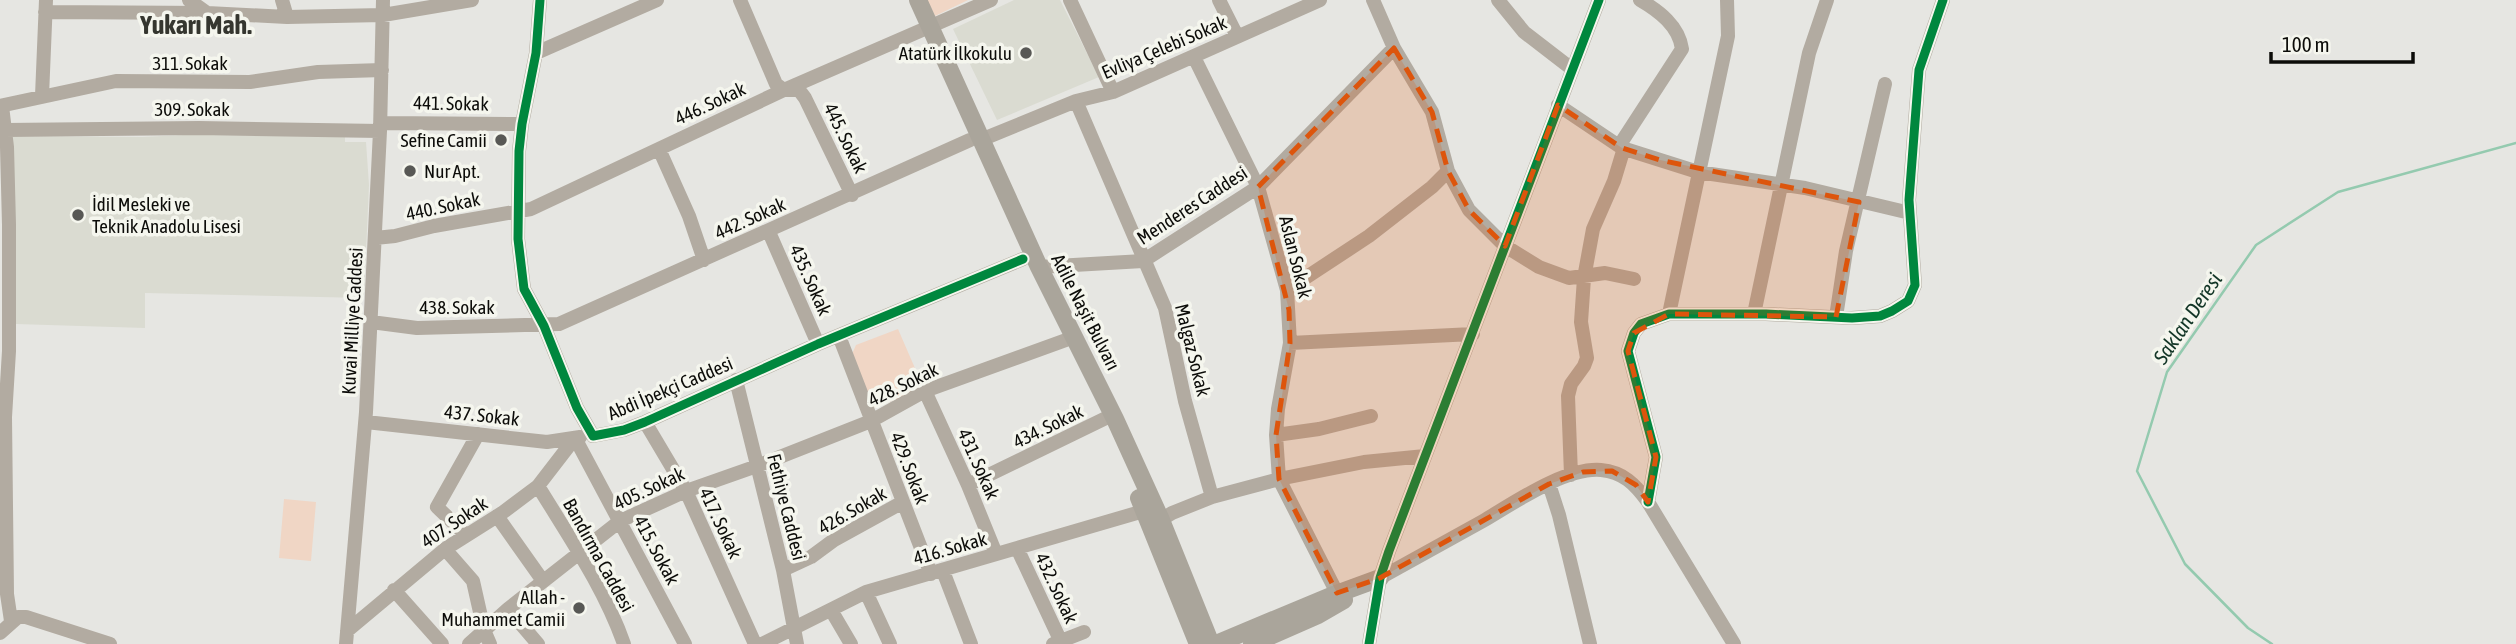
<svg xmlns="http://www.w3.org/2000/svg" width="2516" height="644" font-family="'Asap Condensed',sans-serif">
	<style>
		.built { fill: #dadbd1 }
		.green { fill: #f0d6c5 }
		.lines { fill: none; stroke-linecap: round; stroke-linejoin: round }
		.stream { stroke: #94caaf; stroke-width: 2.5 }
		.minor { stroke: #b2aba1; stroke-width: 14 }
		.major { stroke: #aaa59b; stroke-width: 18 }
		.cycleway-casing { stroke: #f5f6ee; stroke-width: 13 }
		.cycleway { stroke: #00873e; stroke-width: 9 }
		.marked { fill: #dd550c; fill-opacity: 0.2; stroke: #dd550c; stroke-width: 5; stroke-dasharray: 14 9; stroke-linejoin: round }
		.poi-dot { fill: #585855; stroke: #f5f6ee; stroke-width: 2.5 }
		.labels { text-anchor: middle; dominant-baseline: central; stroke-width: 7; stroke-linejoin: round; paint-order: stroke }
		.street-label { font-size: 19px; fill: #0c0c09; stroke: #f5f6ee }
		.poi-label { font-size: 19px; fill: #0c0c09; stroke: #f5f6ee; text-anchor: end }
		.water-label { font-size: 21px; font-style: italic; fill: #133627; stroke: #f5f6ee }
		.district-label { font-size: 26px; font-weight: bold; fill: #35362f; stroke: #f5f6ee }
	</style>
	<rect width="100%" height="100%" fill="#e6e6e2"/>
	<path class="built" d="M 1014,0 L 1060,0 L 1099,77 L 997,120 L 953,29 Z
		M 204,134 L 345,137 L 345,142 L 366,142 L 369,185 L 364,298 L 145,293 L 145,328 L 16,324 L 11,136 L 142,137 Z"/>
	<path class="green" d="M 927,0 L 968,0 L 935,16 Z
		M 898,329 L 924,389 L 873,408 L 852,354 L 856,345 Z
		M 284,499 L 316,502 L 311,561 L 279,558 Z"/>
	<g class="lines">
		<path class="stream" d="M 2272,644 L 2248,628 L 2185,564 L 2137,471 L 2167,372 L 2256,245 L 2338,192 L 2516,143"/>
		<path class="minor" d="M 189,0 L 207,13
			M 282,0 L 287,17
			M 540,0 L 536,53 L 522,124 L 519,151 L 518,239 L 524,289 L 544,326 L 577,408 L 593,436 L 624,430 L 645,422 L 818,344 L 1023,259
			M 740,0 L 776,84 L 784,90 L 799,90 L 805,98 L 852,195
			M 1070,0 L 1113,92
			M 1219,0 L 1237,36
			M 1373,0 L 1394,48 L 1432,112 L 1448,171 L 1469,210 L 1505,246 L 1539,267 L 1569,278 L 1605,273 L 1634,279
			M 1498,0 L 1524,32 L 1572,69
			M 45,12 L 207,13 L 287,17 L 383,15 L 472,0
			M 536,53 L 657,0
			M 1194,57 L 1258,187 L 1287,290 L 1290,343 L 1278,409 L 1276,435 L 1279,479 L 1337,593
			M 42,96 L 46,0
			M 1076,101 L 1165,308 L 1185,401 L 1212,497
			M 1558,105 L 1622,148 L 1698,172 L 1805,188 L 1910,213
			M 0,106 L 116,81 L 250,82 L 318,72 L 382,70
			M 2,106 L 7,147 L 9,225 L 9,351 L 5,417 L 7,594 L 11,621
			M 380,123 L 522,124
			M 5,130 L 199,128 L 380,131
			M 983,139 L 1076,101 L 1113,92 L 1320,0
			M 1619,146 L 1682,49 C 1679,26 1659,11 1640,0
			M 659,149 L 689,216 L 704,260
			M 769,232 L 818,344
			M 375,238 L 395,236 L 434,226 L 531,209 L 784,90 L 991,0
			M 1039,267 L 1143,261 L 1258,187 L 1394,48
			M 1287,290 L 1369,236 L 1432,187 L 1448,171
			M 1669,314 L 1728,36 L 1727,0
			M 1754,314 L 1809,53 L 1827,0
			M 1836,317 L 1846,251 L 1885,84
			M 371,322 L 417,328 L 559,324 L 970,140
			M 839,336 L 931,574
			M 1290,343 L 1473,334
			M 736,380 L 783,570 L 797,644
			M 925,391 L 968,485 L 996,554
			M 366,422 L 547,442 L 580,437
			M 645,422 L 686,491 L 755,644
			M 1276,435 L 1319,429 L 1371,416
			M 1571,475 L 1568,396 L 1571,384 L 1584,366 L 1587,358 L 1581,322 L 1584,278 L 1593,229 L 1614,181 L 1624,148
			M 1549,484 L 1559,515 L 1590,644
			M 968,485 L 1106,418
			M 538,486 C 569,537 604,587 624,644
			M 1648,502 L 1656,457 L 1628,351 L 1634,333 L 1641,324 L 1669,314 L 1766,314 L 1852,318 L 1880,316 L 1892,311 L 1908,301 L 1915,285 L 1909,200 L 1919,70 L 1943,0
			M 497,516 L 543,581
			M 1154,524 L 1172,513 L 1212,497 L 1279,479 L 1364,462 L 1425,456
			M 466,535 L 437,507 L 478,434
			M 1017,548 L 1062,644
			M 445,549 L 473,581 L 484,630 L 490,644
			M 783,570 L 811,557 L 834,540 L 903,502
			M 943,571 L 971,644
			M 1380,578 C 1414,559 1449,540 1483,521 C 1514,503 1565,467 1601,470 C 1623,472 1635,484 1648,502 L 1734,644
			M 394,590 L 442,644
			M 866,592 L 890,644
			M 508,609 L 538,644
			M 831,610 L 851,644
			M 347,631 L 445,549 L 502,513 L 538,486 L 575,438 L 685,644
			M 0,633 L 18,617 L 26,617 L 110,644
			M 346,644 L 366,412 L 380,131 L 383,0
			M 469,644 L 508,609 L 620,521 L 686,491 L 757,466 L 871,421 L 925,391 L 1066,340
			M 762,644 L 866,592 L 1154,508
			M 1053,644 L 1084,632
			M 1369,644 L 1380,578 L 1389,551 L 1599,0"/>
		<path class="major" d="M 918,0 L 1039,267 L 1115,419 L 1161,520 L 1211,644
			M 1139,498 L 1198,644
			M 1216,644 L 1331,596 L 1380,578
			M 1252,644 L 1318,615 L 1344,600"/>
		<g class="cycleway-casing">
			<path id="cycleway" d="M 540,0 L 536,53 L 522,124 L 519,151 L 518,239 L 524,289 L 544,326 L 577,408 L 593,436 L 624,430 L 645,422 L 818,344 L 1023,259
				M 1648,502 L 1656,457 L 1628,351 L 1634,333 L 1641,324 L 1669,314 L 1766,314 L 1852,318 L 1880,316 L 1892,311 L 1908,301 L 1915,285 L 1909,200 L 1919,70 L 1943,0
				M 1369,644 L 1380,578 L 1389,551 L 1599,0"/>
		</g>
		<use href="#cycleway" class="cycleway"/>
	</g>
	<path class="marked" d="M 1394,48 L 1432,112 L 1448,171 L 1469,210 L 1505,246 L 1558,105 L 1622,148 L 1660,160 L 1859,202 L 1836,317 L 1669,314 L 1634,333 L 1628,351 L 1656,457 L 1648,502 L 1636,485 L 1612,471 L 1583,472 L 1549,484 L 1380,578 L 1337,593 L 1279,479 L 1276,435 L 1290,343 L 1289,310 L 1258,187 Z"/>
	<g class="poi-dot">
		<circle cx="1026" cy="53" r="7"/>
		<circle cx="501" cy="140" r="7"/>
		<circle cx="410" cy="171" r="7"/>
		<circle cx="78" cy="215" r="7"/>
		<circle cx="579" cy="608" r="7"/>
	</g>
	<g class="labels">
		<g class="street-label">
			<text transform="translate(1164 47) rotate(-23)">Evliya Çelebi Sokak</text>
			<text x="190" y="63">311. Sokak</text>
			<text transform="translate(451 103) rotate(1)">441. Sokak</text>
			<text transform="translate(710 103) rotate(-25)">446. Sokak</text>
			<text x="192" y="109">309. Sokak</text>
			<text transform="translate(846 138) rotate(64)">445. Sokak</text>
			<text transform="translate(1192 205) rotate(-33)">Menderes Caddesi</text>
			<text transform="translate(443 206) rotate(-12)">440. Sokak</text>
			<text transform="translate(750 218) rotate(-24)">442. Sokak</text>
			<text transform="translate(1296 257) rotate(76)">Aslan Sokak</text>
			<text transform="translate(811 280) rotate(66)">435. Sokak</text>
			<text x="457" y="307">438. Sokak</text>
			<text transform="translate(1086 312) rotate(63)">Adile Naşit Bulvarı</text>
			<text transform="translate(352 321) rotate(-87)">Kuvai Milliye Caddesi</text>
			<text transform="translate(1193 350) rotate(76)">Malgaz Sokak</text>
			<text transform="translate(903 384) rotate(-26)">428. Sokak</text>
			<text transform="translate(670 388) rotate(-23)">Abdi İpekçi Caddesi</text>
			<text transform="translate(482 415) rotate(6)">437. Sokak</text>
			<text transform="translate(1048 426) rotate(-26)">434. Sokak</text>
			<text transform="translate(979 464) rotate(66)">431. Sokak</text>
			<text transform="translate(910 468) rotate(69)">429. Sokak</text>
			<text transform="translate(649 488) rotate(-25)">405. Sokak</text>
			<text transform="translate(787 507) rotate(76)">Fethiye Caddesi</text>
			<text transform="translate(852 510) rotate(-30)">426. Sokak</text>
			<text transform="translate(454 522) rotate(-34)">407. Sokak</text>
			<text transform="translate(721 523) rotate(65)">417. Sokak</text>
			<text transform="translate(950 548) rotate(-16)">416. Sokak</text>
			<text transform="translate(657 550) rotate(62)">415. Sokak</text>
			<text transform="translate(599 555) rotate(61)">Bandırma Caddesi</text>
			<text transform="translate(1057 588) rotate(65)">432. Sokak</text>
		</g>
		<g class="poi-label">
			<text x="1012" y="53">Atatürk İlkokulu</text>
			<text x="487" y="140">Sefine Camii</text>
			<text x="424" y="171" text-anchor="start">Nur Apt.</text>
			<text x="92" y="204" text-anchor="start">İdil Mesleki ve<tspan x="92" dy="22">Teknik Anadolu Lisesi</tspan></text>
			<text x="565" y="597">Allah -<tspan x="565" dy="22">Muhammet Camii</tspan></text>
		</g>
		<g class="water-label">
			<text transform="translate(2187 318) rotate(-56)">Saklan Deresi</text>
		</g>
		<g class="district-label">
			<text x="196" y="25">Yukarı Mah.</text>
		</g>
	</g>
	<path d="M2271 52v10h142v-10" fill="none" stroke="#0c0c09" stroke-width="3.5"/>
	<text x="2282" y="52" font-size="21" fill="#0c0c09" stroke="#f5f6ee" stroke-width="5" paint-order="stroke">100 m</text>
</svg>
